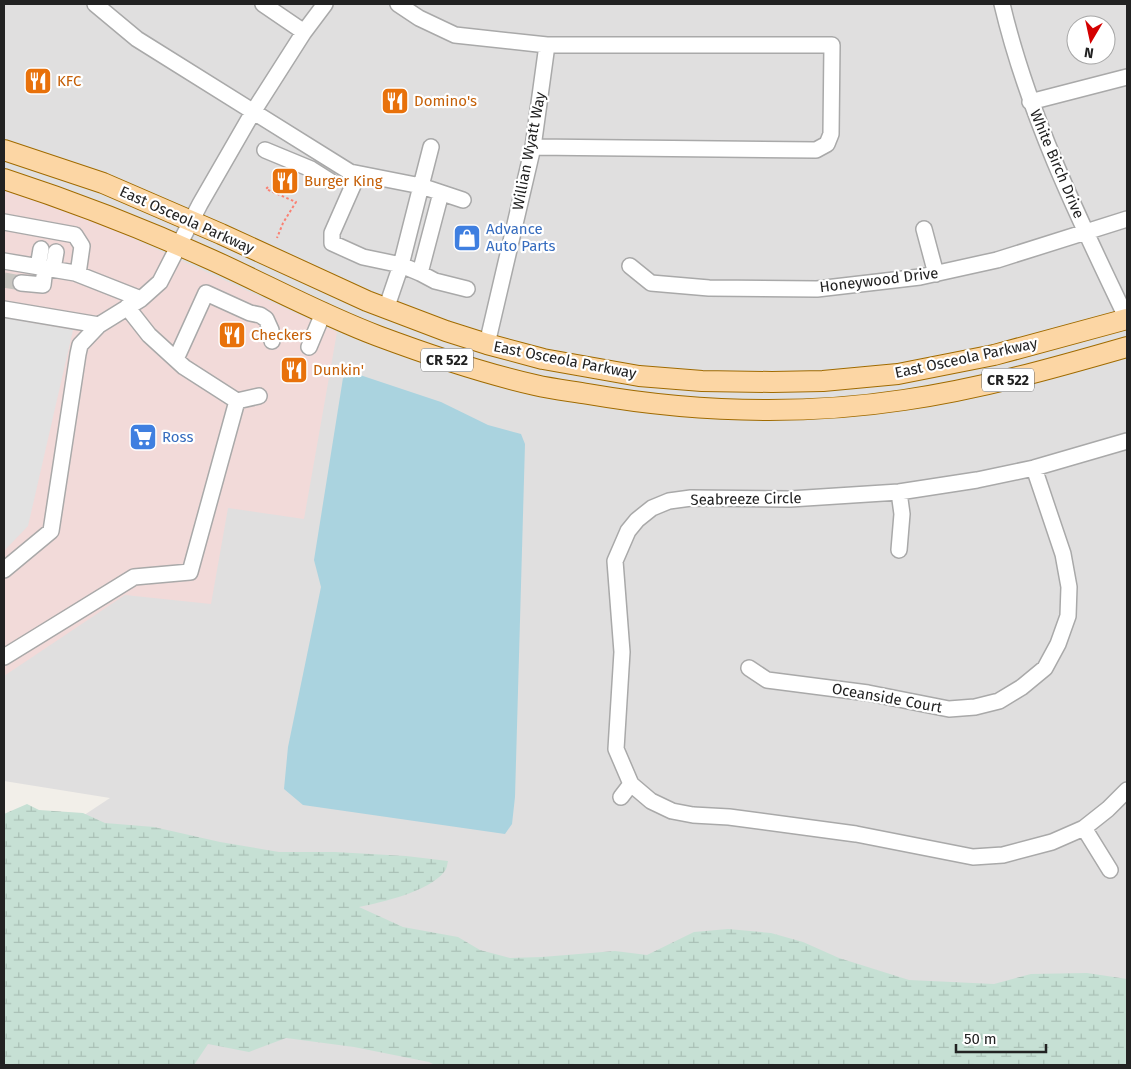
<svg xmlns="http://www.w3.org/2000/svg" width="1131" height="1069" font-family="'Fira Sans',sans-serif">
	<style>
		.residential { fill: #e0dfdf; fill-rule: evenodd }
		.commercial { fill: #f2dad9 }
		.wetland { fill: url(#wetland-marsh) }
		.parking { fill: #e2e2e2 }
		.water { fill: #aad3df }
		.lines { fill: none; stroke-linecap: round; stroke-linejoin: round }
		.minor-tunnel { stroke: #c8c6c1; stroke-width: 15; stroke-dasharray: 15 8; stroke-linecap: butt }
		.minor-casing { stroke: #a9a9a9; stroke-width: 18 }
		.major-casing { stroke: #a06b00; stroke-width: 22 }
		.path { stroke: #fa8072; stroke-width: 2; stroke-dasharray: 2.5 2.5; stroke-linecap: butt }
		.minor { stroke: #fff; stroke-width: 15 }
		.major { stroke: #fcd6a4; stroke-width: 20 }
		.labels { text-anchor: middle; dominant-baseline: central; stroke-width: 4.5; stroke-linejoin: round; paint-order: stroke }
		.shield { fill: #fff; stroke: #646464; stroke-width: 1 }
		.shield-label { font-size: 14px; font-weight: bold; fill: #222 }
		.food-label { font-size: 15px; fill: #c56008; stroke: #fff; text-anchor: start }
		.street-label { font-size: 15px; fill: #222; stroke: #fff }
		.shop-label { font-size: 15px; fill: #366cbe; stroke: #fff; text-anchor: start }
	</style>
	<defs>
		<pattern id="wetland-marsh" width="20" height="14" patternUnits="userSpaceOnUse" patternTransform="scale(1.25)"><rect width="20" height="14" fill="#c6e0d4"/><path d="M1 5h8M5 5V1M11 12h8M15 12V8" fill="none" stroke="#aac0b6"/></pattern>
	</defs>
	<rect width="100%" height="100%" fill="#f2efe9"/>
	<path class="residential" d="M 4,4 L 1127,4 L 1127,1065 L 4,1065 L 4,868 L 110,798 L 4,781 ZM 1076,25 L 1106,25 L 1106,55 L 1076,55 Z"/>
	<path class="commercial" d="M 4,189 L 115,230 L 337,332 L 304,519 L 228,508 L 211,604 L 125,595 L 4,676 Z"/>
	<path class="wetland" d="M 27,804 L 39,810 L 83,813 L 105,823 L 154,827 L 220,842 L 279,852 L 335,852 L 406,856 L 448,861 C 447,865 447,869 444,872 C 428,892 382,902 359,907 L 403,927 L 458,937 L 480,950 L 510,958 L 542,957 L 615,951 L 647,955 L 694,932 L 728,929 L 771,933 L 803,942 L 839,958 L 909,980 L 994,984 L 1031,974 L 1087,973 L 1127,979 L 1127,1065 L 435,1065 L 429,1062 L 354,1047 L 286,1038 L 249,1052 L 208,1044 L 194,1065 L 4,1065 L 4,814 Z"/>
	<path class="parking" d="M 4,318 L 73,330 L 28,526 L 4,551 Z"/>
	<path class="water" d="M 360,375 L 441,402 L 488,425 L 521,434 L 525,444 L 515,797 L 512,824 L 505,834 L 303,805 L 284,789 L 288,747 L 321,587 L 314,560 L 343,378 Z"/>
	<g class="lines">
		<path class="minor-tunnel" d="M 4,280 L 21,283"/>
		<g class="minor-casing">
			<path id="minor" d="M 95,4 L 137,39 L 350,172 L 421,186 L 401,265 L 386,309
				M 398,4 L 419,18 L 455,35 L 547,45 L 832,45 L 831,134 L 827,144 L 816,150 L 533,147
				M 1002,4 C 1028,114 1078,217 1127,319
				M 304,32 L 325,4
				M 1030,102 L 1127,77
				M 431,147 L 421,186 L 463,200
				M 265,150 L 311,169 L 330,181
				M 358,174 L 332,233 L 332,243 L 363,257 L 401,265 L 420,273
				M 441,193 L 420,273 L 435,281 L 467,289
				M 4,222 L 75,235 L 82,246 L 78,274
				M 924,229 L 936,274
				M 4,261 L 75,273 L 141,299
				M 630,266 L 651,283 L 709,288 L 817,289 L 920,277 L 997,260 L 1127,219
				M 38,267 L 41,249
				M 53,269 L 56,252
				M 21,283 L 43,285 L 45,268
				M 4,309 L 99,325 L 141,299 L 160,282 L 200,204 L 253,112 L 304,32 L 263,4
				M 487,344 L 533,147 L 547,45
				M 309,347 L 324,311
				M 176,359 L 206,293 L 250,313 L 260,315 L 266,319 L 271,330 L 272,341
				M 237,401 L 259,396
				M 1127,441 L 1034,468 L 977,480 L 899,492 L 790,499 L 691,498 L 669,501 L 652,508 L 637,520 L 628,531 L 615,561 L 622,652 L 616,749 L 631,784 L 651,801 L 672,811 L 693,815 L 729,817 L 856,834 L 973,857 L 1003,855 L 1052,842 L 1084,828 L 1108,809 L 1127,790
				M 899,492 L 902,514 L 899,550
				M 4,570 L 51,531 L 78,354 L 80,345 L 99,325
				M 4,657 L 134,577 L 190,572 L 237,401 L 184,367 L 149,335 L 127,307
				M 749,668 L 767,680 L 868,693 L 949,709 L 975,707 L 999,701 L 1022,687 L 1045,668 L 1058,644 L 1068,616 L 1069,587 L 1063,554 L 1034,468
				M 621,797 L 631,784
				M 1084,828 L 1110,870"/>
		</g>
		<g class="major-casing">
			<path id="major" d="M 4,150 L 103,183 L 221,234 L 367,301 L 446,331 L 487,344 L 543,359 L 639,376 L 702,381 L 772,382 L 823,381 L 898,374 L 994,355 L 1127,319
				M 4,179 C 75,202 144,229 212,260 C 267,285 322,315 378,336 C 429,355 482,373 535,385 C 552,389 570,391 588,394 C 692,412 799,416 904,400 C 980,389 1054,368 1127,347"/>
		</g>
		<path class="path" d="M 268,187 L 266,189 L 296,202 L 283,223 L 277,238"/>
		<use href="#minor" class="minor"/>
		<use href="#major" class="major"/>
	</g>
	<defs>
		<g id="restaurant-square" transform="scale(1.4375)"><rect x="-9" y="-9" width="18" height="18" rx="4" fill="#e8710a" stroke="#fff"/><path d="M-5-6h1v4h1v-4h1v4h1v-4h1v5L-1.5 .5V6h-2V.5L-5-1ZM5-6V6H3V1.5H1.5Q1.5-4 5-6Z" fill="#fff"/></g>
		<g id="shop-square" transform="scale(1.4375)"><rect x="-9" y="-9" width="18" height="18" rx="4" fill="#3f7fe0" stroke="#fff"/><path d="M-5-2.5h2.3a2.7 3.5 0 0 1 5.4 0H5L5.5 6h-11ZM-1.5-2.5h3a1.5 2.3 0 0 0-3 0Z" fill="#fff"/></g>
		<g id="supermarket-square" transform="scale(1.4375)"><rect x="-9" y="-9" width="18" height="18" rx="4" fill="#3f7fe0" stroke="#fff"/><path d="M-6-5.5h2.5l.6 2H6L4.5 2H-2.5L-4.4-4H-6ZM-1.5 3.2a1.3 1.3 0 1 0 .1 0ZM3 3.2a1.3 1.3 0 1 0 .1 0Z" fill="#fff"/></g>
	</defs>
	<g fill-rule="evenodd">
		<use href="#restaurant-square" x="38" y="81"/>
		<use href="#restaurant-square" x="395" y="101"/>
		<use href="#restaurant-square" x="285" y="181"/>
		<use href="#shop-square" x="467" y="238"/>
		<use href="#restaurant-square" x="232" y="335"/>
		<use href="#restaurant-square" x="294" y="370"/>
		<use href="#supermarket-square" x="143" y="437"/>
	</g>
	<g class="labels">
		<g class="shield">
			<rect x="421" y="348.5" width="52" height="23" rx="4"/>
			<rect x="982" y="368.5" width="52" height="23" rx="4"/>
		</g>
		<g class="shield-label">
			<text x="447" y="360">CR 522</text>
			<text x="1008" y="380">CR 522</text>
		</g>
		<g class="food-label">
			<text x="57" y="81">KFC</text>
			<text x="414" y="101">Domino's</text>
			<text x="304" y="181">Burger King</text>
			<text x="251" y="335">Checkers</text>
			<text x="313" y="370">Dunkin'</text>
		</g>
		<g class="street-label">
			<text transform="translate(529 151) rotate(-79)">Willian Wyatt Way</text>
			<text transform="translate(1057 164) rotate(67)">White Birch Drive</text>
			<text transform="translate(187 220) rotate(24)">East Osceola Parkway</text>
			<text transform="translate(879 280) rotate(-7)">Honeywood Drive</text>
			<text transform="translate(966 358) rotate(-12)">East Osceola Parkway</text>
			<text transform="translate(565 360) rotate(11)">East Osceola Parkway</text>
			<text transform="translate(746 499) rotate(-1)">Seabreeze Circle</text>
			<text transform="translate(887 698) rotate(10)">Oceanside Court</text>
		</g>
		<g class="shop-label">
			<text x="486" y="229">Advance<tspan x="486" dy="17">Auto Parts</tspan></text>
			<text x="162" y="437">Ross</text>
		</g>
	</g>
	<rect width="1131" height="1069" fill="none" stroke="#222222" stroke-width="10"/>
	<g transform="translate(1091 40) rotate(189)"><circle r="24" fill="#ffffff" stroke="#a7a7a7"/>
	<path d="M0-4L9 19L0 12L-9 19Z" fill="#d40000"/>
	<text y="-8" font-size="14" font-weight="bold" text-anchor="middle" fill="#222222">N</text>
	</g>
	<path d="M956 1044v8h90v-8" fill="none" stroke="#222222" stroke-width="2.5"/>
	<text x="964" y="1044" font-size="15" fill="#222222" stroke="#ffffff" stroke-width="4" paint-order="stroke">50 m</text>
</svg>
